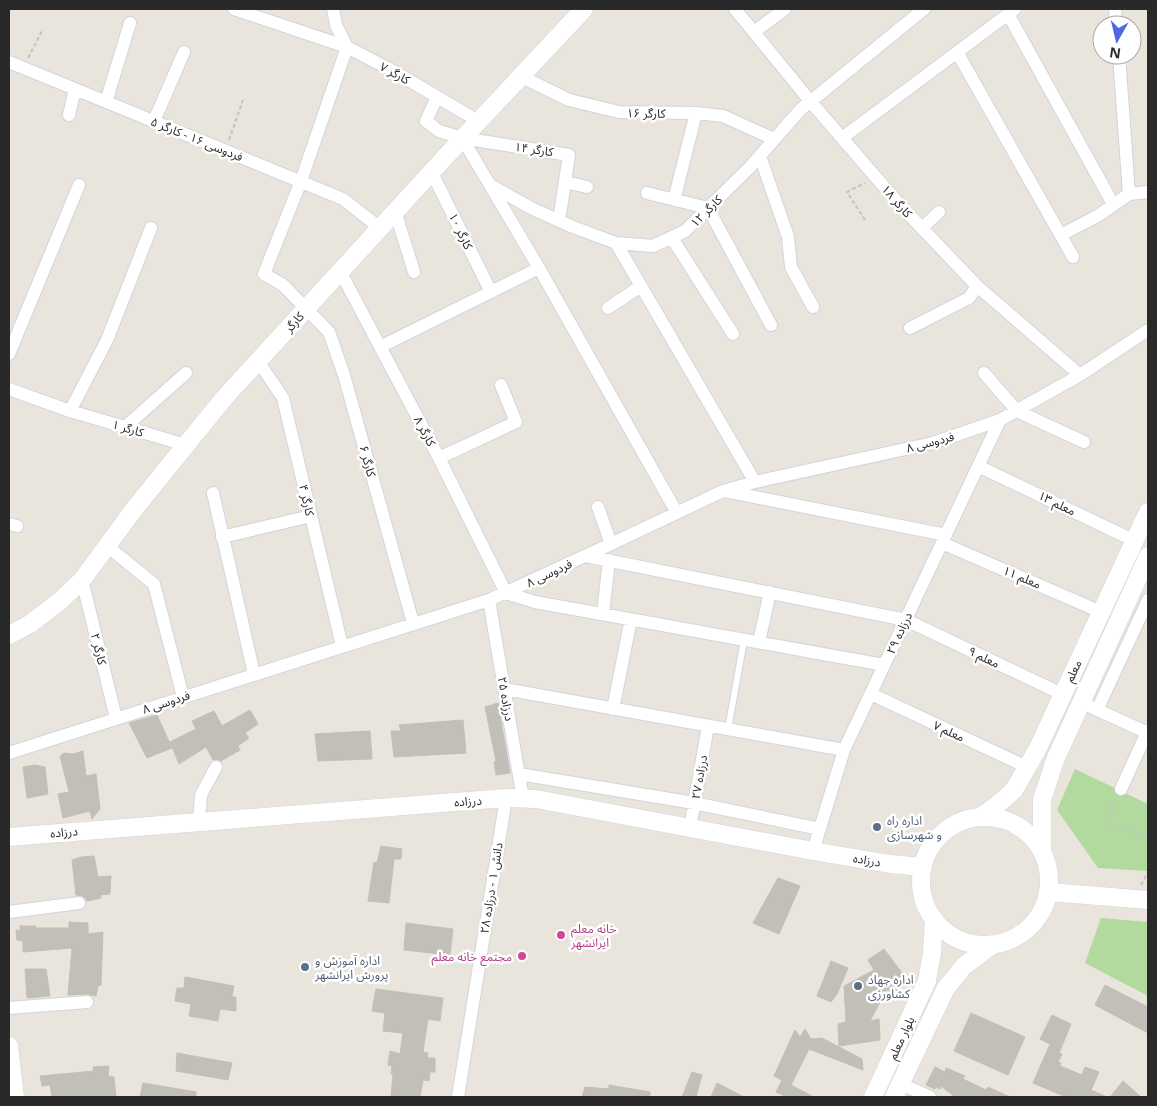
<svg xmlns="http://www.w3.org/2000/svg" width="1157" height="1106" font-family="'Open Sans','Noto Sans Arabic',sans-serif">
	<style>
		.green { fill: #b2da9f }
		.building { fill: #c2beb8; stroke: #c4c0b6 }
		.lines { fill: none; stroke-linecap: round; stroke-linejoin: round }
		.lane-casing { stroke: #d2d4e0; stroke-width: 8 }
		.street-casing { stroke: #d2d4e0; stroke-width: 14 }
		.secondary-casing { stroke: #d2d4e0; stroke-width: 19 }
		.path { stroke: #c3c3c3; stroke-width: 2; stroke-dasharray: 4 2.5; stroke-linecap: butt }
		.lane { stroke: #fff; stroke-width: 6 }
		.street { stroke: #fff; stroke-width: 12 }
		.secondary { stroke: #fff; stroke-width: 18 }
		.service-dot { fill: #5c6f8a; stroke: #fff; stroke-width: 2 }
		.hotel-dot { fill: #d1479c; stroke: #fff; stroke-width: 2 }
		.labels { text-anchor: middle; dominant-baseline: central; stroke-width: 5; stroke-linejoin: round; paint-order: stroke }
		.street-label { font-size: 12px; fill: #292929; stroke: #fff }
		.service-label { font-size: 12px; fill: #4e5e75; stroke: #fff; text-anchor: start }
		.hotel-label { font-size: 12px; fill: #b23c85; stroke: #fff; text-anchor: start }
	</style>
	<rect width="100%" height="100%" fill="#e9e4dc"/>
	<path class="green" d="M 1075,769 L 1148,804 L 1148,871 L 1098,868 L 1057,810 Z
		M 1101,918 L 1148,922 L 1148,996 L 1085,963 Z"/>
	<path class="building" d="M 498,703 L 510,773 L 496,775 L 494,762 L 496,761 L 485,707 Z
		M 250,710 L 258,724 L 245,733 L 249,738 L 238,746 L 240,750 L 221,761 L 216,759 L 213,760 L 206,747 L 179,764 L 170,742 L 196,729 L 192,721 L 214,711 L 222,726 Z
		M 157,715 L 172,748 L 147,758 L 129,723 Z
		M 463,720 L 466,753 L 394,757 L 391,731 L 401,731 L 399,725 Z
		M 370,731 L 372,759 L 318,761 L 315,734 Z
		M 83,751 L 86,776 L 96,774 L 100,809 L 92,819 L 90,811 L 63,818 L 58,794 L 69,792 L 60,756 L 64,753 L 73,754 Z
		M 35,765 L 45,767 L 48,794 L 27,798 L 23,767 Z
		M 381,846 L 402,849 L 401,859 L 394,859 L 389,903 L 368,901 L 374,862 L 377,863 Z
		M 94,856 L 98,877 L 111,876 L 110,894 L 100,895 L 101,898 L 87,901 L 83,896 L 76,895 L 72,860 L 81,857 Z
		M 778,878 L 800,886 L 779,934 L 753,923 Z
		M 69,922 L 88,923 L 88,934 L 103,932 L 101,985 L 98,986 L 96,996 L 86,994 L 68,995 L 72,948 L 23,952 L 23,941 L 17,940 L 16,930 L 20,931 L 20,926 L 35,926 L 36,928 L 69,928 Z
		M 406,923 L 453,929 L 450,955 L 404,950 Z
		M 884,949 L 909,982 L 891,994 L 887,989 L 870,1021 L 879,1019 L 880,1040 L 839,1046 L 838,1024 L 846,1022 L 844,986 L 874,970 L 868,960 Z
		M 831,961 L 848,968 L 837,994 L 831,1002 L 817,996 Z
		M 25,969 L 46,969 L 50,996 L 27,998 Z
		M 185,977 L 234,986 L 232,997 L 236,997 L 236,1011 L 220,1009 L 218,1021 L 189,1016 L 191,1004 L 175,1001 L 177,988 L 184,988 Z
		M 1105,985 L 1148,1007 L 1148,1033 L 1095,1005 Z
		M 376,989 L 443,998 L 440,1021 L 428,1019 L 423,1052 L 428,1053 L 427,1058 L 435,1058 L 435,1072 L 430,1072 L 429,1081 L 423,1080 L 420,1097 L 391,1097 L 393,1074 L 391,1074 L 392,1066 L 388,1065 L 390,1051 L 400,1054 L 403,1033 L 383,1031 L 385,1013 L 372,1011 Z
		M 971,1013 L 1025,1037 L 1008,1075 L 954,1051 Z
		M 1052,1015 L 1071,1024 L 1059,1053 L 1062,1054 L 1058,1062 L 1061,1063 L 1060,1066 L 1082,1075 L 1085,1067 L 1099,1072 L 1091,1090 L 1107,1097 L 1066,1097 L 1033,1083 L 1050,1044 L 1040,1039 Z
		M 805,1029 L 811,1039 L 822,1038 L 862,1059 L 863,1070 L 809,1049 L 791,1085 L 814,1097 L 787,1097 L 776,1092 L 782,1080 L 774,1076 L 795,1030 L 800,1037 Z
		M 177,1053 L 232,1063 L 228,1080 L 176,1071 Z
		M 109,1066 L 108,1076 L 114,1077 L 116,1097 L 52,1097 L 50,1085 L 42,1086 L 40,1076 L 94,1071 L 93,1067 Z
		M 935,1067 L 945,1072 L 946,1068 L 965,1076 L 963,1079 L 986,1090 L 988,1087 L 1010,1097 L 955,1097 L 941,1086 L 940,1089 L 936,1087 L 935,1089 L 926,1085 Z
		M 692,1072 L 702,1075 L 696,1097 L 682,1097 Z
		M 1123,1081 L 1141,1097 L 1110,1097 Z
		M 143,1083 L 196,1092 L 196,1097 L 140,1097 Z
		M 717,1083 L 744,1097 L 711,1097 Z
		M 609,1085 L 650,1092 L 650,1097 L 582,1097 L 585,1087 L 609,1089 Z"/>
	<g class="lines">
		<g class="lane-casing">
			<path id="lane" d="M 728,729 L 744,640"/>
		</g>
		<g class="street-casing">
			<path id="street" d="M 234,9 L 347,47 L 301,181 L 264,274 L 283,285 L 329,332 L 344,375 L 413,623
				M 333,9 L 336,25 L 347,47 L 395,72 L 478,121
				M 735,9 L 810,101 L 899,204 L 977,286 L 1080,375
				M 1115,9 L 1116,25
				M 1008,14 L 1113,204
				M 754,32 L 785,9
				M 957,52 L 1073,257
				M 1119,55 L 1129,194
				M 9,62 L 343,199 L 380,228
				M 520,76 L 569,100 L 619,112 L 696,113 L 723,116 L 774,139
				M 437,97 L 426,121 L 439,131 L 462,138 L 569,155 L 559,221
				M 106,102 L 130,23
				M 69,115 L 75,89
				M 154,121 L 184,52
				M 462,138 L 539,268 L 677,513
				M 842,138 L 1015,9
				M 760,156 L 788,237 L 791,267 L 813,307
				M 431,171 L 491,292
				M 565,182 L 587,187
				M 490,185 L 531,208 L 573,227 L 616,243 L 653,246 L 685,231 L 750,167 L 800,110 L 924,9
				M 647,193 L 708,208 L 771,325
				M 674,200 L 696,113
				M 395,211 L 414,272
				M 922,228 L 939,212
				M 1061,235 L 1099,215 L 1129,194 L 1148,192
				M 672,238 L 733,334
				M 616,243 L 755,482
				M 340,271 L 439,458 L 506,593 L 535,602 L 884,665
				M 608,308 L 641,286
				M 910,328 L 969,298 L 977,286
				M 380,347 L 539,268
				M 9,354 L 79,185
				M 258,361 L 283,398 L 342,646
				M 984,373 L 1017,411 L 1084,442
				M 9,389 L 70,411 L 186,445
				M 70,411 L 107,340 L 151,228
				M 125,427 L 186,373
				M 439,458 L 516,422 L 501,385
				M 978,466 L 1135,541
				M 725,491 L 946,535
				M 213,493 L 254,674
				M 598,507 L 611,544
				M 9,524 L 17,526
				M 222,537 L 311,516
				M 942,543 L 1101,612
				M 107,546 L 154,584 L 183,697
				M 586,556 L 906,620 L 1062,694
				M 82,580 L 116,718
				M 489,600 L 523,799
				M 603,614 L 609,560
				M 759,642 L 770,592
				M 505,689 L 844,750
				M 871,694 L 1027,767
				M 1091,707 L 1148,733
				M 613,709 L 631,619
				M 1097,710 L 1148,600
				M 9,753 L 489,600 L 611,544 L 723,491 L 755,482 L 933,443 L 1000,420 L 1080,375 L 1148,330
				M 519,774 L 694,803 L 820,829
				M 1121,789 L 1148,730
				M 199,821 L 201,795 L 216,767
				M 690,828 L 708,726
				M 813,851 L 844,750 L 1000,420
				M 9,912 L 79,903
				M 9,1008 L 87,1002
				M 901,1084 L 930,1097
				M 458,1097 L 506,798"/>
		</g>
		<g class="secondary-casing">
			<path id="secondary" d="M 9,635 L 30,624 L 60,601 L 82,580 L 135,508 L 225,397 L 448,154 L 584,9
				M 980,817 L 997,805 L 1014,790 L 1037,750 L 1148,512
				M921 881a64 64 0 1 1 128 0a64 64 0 1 1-128 0Z
				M 9,837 L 506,798 L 536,799 L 813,851 L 890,864 L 923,867
				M 1042,852 L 1042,800 L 1055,760 L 1148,556
				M 1049,892 L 1148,900
				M 9,1046 L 15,1097
				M 873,1097 L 927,981 L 932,953 L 934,919
				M 894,1097 L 946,988 L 964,966 L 992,945"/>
		</g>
		<path class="path" d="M 28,58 L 43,29
			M 229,140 L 243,100
			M 865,220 L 847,192 L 865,183
			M 1116,801 L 1105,824 L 1148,836
			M 1141,885 L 1148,872"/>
		<use href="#lane" class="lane"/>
		<use href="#street" class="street"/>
		<use href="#secondary" class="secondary"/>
	</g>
	<g class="service-dot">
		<circle cx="877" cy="827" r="5"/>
		<circle cx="305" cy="967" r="5"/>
		<circle cx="858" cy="986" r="5"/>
	</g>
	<g class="hotel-dot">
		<circle cx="561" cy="935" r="5"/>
		<circle cx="522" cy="956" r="5"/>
	</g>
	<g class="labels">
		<g class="street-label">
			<text transform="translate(395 73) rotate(29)">کارگر ۷</text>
			<text transform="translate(646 113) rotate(1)">کارگر ۱۶</text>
			<text transform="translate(197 139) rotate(22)">فردوسی ۱۶ - کارگر ۵</text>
			<text transform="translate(534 149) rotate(8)">کارگر ۱۴</text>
			<text transform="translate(897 201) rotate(48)">کارگر ۱۸</text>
			<text transform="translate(706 211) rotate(-45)">کارگر ۱۲</text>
			<text transform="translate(461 231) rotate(64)">کارگر ۱۰</text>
			<text transform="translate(294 322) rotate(-48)">کارگر</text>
			<text transform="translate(128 428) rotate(16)">کارگر ۱</text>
			<text transform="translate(425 431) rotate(62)">کارگر ۸</text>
			<text transform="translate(930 442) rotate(-15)">فردوسی ۸</text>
			<text transform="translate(368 461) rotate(75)">کارگر ۶</text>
			<text transform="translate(307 500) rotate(77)">کارگر ۴</text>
			<text transform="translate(1057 503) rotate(26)">معلم ۱۳</text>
			<text transform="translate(549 573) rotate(-25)">فردوسی ۸</text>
			<text transform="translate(1022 577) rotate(23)">معلم ۱۱</text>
			<text transform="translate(899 633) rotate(-65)">درزاده ۲۹</text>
			<text transform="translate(99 649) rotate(76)">کارگر ۲</text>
			<text transform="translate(984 657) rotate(26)">معلم ۹</text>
			<text transform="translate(1073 671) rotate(-65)">معلم</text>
			<text transform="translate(506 699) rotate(80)">درزاده ۲۵</text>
			<text transform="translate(166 702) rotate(-18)">فردوسی ۸</text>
			<text transform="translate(949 731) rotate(25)">معلم ۷</text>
			<text transform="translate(699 777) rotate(-80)">درزاده ۲۷</text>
			<text transform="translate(468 801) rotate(-4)">درزاده</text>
			<text transform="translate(64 832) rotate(-5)">درزاده</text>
			<text transform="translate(867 860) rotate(10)">درزاده</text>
			<text transform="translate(491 888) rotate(-81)">دانش ۱ - درزاده ۲۸</text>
			<text transform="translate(901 1038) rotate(-65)">بلوار معلم</text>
		</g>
		<g class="service-label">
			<text x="887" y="820">اداره راه<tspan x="887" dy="14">و شهرسازی</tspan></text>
			<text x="315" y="960">اداره آموزش و<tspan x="315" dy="14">پرورش ایرانشهر</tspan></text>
			<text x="868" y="979">اداره جهاد<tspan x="868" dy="14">کشاورزی</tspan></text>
		</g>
		<g class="hotel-label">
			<text x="571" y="928">خانه معلم<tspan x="571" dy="14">ایرانشهر</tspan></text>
			<text x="512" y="956" text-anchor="end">مجتمع خانه معلم</text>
		</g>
	</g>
	<rect width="1157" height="1106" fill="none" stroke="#292929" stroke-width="20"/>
	<g transform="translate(1117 40) rotate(188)"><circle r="24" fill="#ffffff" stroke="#a9a9a9"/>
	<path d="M0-4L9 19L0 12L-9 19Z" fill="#4f69e3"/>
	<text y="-8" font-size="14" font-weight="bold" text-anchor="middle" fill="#292929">N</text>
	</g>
</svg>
